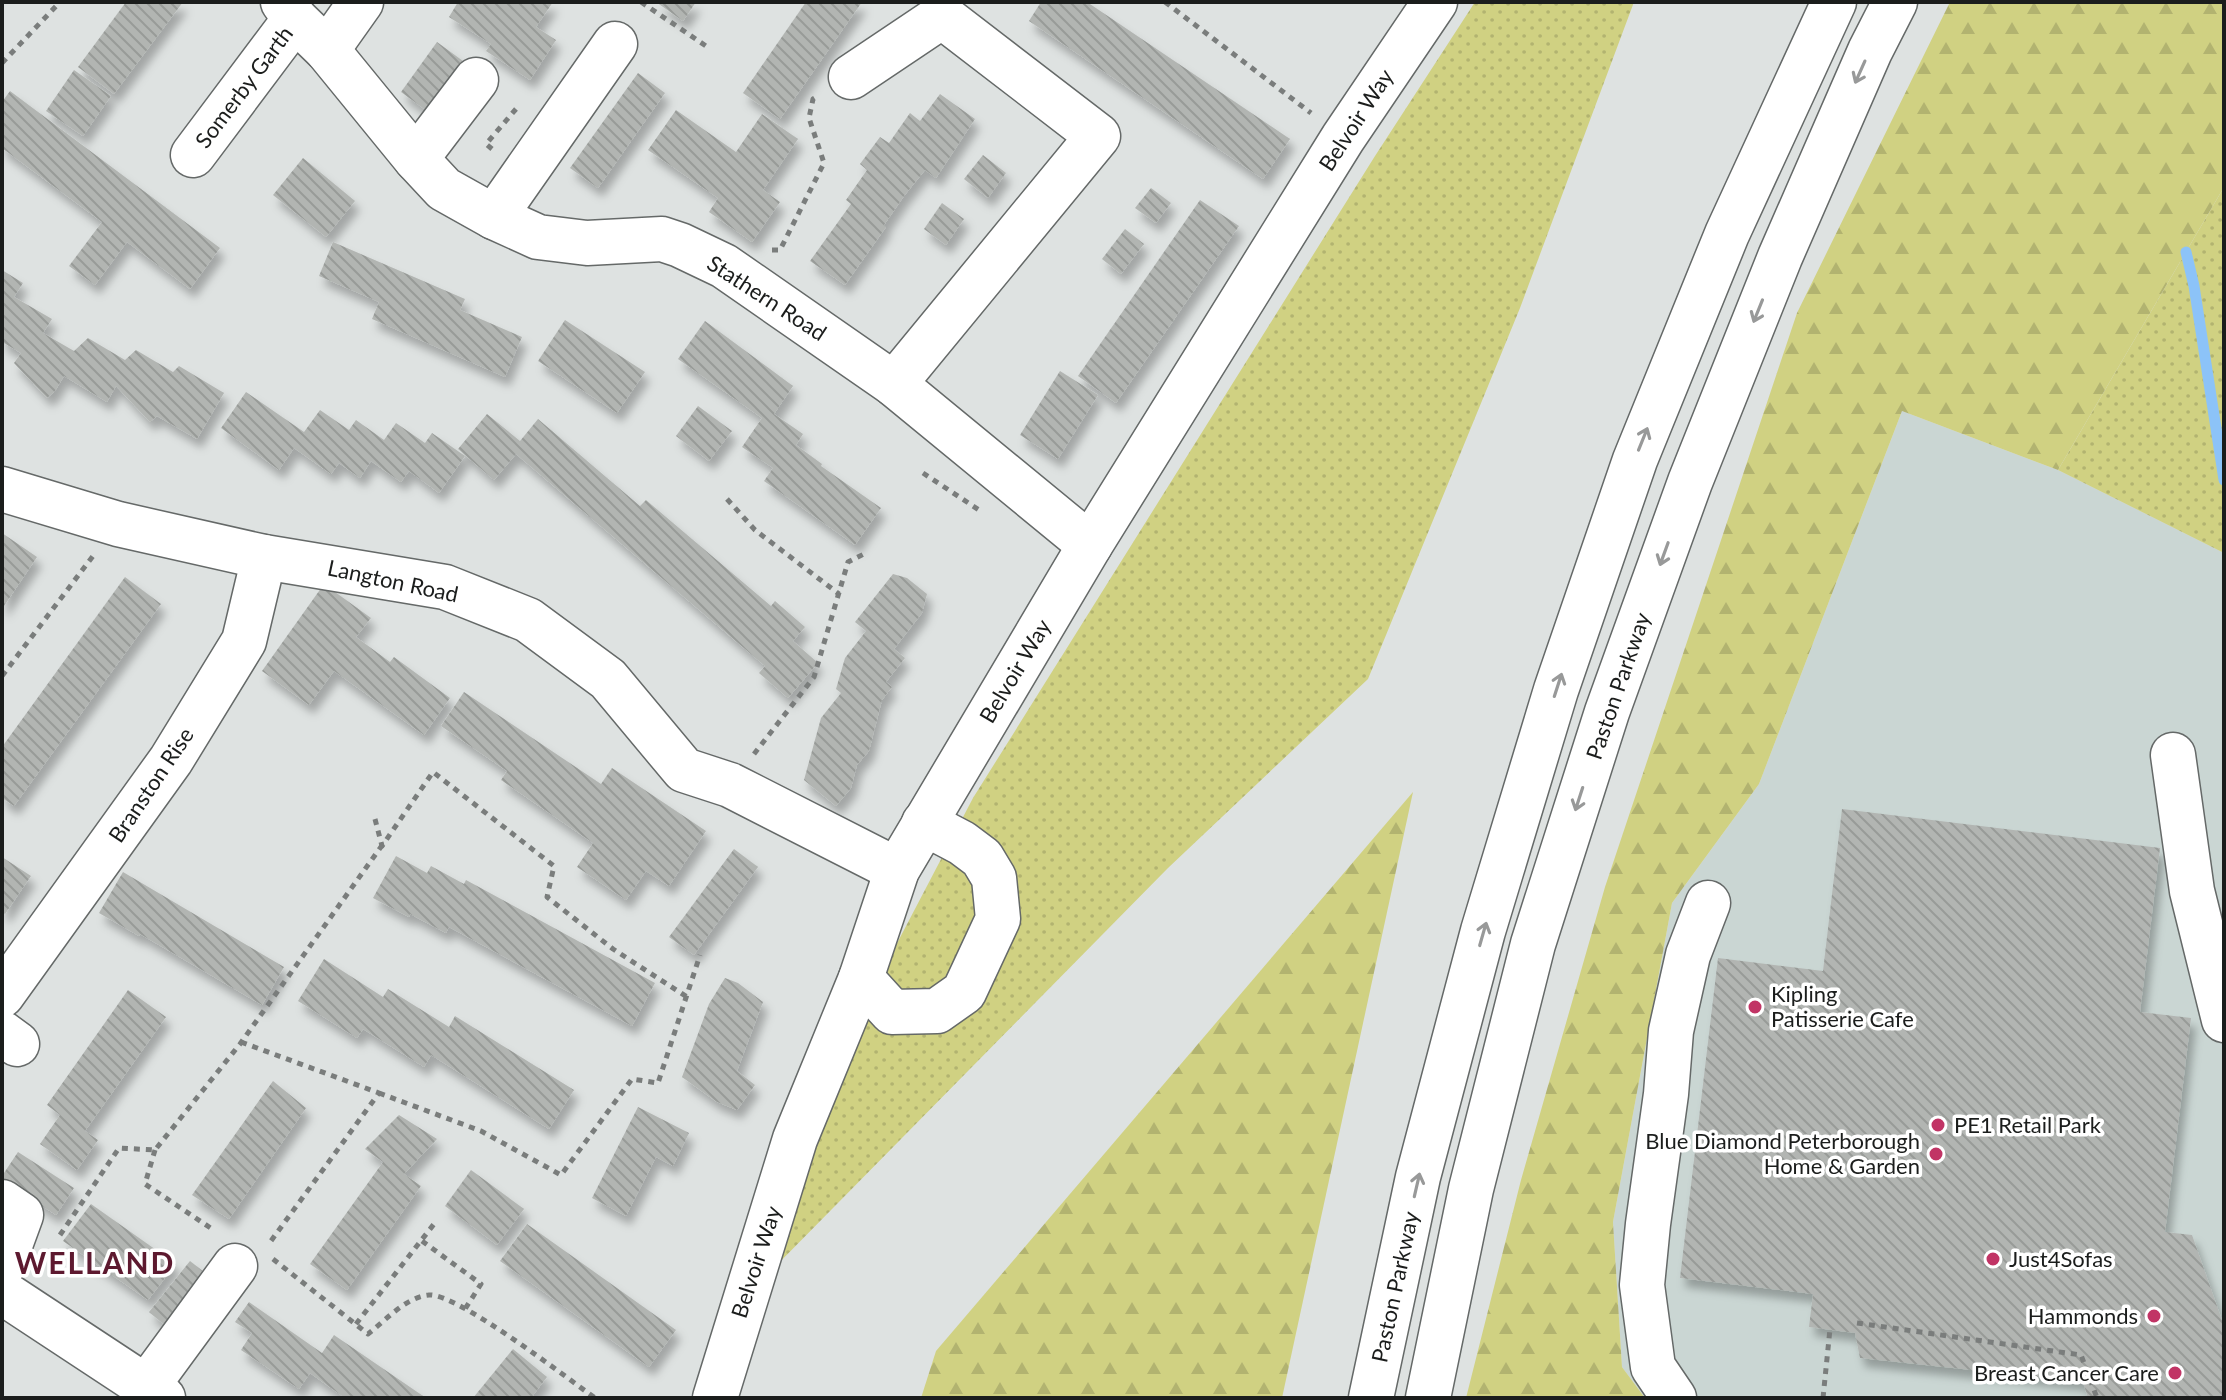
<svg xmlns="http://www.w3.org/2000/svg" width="2226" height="1400" font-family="Lato,sans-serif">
<defs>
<pattern id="grass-dots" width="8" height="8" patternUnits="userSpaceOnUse" patternTransform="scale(2)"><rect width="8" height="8" fill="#d0d182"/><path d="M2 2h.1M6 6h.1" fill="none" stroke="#b2b370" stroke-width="1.8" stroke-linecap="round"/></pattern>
<pattern id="forest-firs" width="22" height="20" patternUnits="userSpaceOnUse" patternTransform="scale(2)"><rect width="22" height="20" fill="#d0d182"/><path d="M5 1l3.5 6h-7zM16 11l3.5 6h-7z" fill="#b2b370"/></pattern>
<pattern id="building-back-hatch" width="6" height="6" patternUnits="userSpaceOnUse" patternTransform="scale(2)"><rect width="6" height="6" fill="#b2b5b2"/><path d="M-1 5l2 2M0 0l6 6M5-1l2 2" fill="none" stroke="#989b98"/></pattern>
<filter id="shadow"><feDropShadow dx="5" dy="9" stdDeviation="4" flood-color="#0004"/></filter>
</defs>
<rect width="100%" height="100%" fill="#dee2e1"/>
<path fill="#cad6d3" d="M1902,411L2058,470L2224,553V1398H1645L1622,1367L1613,1222L1672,903L1759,784Z"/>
<g fill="url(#grass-dots)">
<path d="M1475,2H1634L1520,308L1368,679L1168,868L766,1276L859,1016L973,798L1375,156Z"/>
<path d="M2224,187V553L2058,470Z"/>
</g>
<g fill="url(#forest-firs)">
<path d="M1950,2H2224V187L2058,470L1902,411L1759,784L1672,903L1613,1222L1622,1367L1645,1398H1466L1521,1180L1605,887L1797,313Z"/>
<path d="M1413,792L1282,1398H921L936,1351Z"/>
</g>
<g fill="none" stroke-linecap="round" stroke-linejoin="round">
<path stroke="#8cc3f8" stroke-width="11" d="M2186,252L2194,286L2224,480"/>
</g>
<g fill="url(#building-back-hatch)" filter="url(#shadow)">
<path d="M126,2H183L114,94L78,67Z"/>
<path d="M458,2H553L536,27L556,40L530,80L486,51L491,44L449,17Z"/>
<path d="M656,2H696L683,21Z"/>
<path d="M806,2H862L780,119L743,93Z"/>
<path d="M1041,2H1087L1290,139L1263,179L1029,21Z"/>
<path d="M437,42L463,61L427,111L401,92Z"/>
<path d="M74,70L111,96L83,136L46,111Z"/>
<path d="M638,73L665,93L598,188L570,168Z"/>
<path d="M10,91L220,248L190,289L127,242L95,285L69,266L102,222L2,148V102Z"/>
<path d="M940,94L975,119L936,178L925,170L904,196L884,225L886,227L845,285L810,261L851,204L846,200L867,170L860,164L880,137L889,143L910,113L920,121Z"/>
<path d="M676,110L736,152L762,114L798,139L763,190L780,202L752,242L709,212L718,198L648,150Z"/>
<path d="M983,155L1006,173L988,198L964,179Z"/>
<path d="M303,158L355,201L326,237L273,195Z"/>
<path d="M1151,188L1171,203L1156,223L1135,208Z"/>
<path d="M1200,200L1239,226L1116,403L1078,376Z"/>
<path d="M942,203L964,219L946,245L924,229Z"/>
<path d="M1125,229L1144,244L1121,274L1102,259Z"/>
<path d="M333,242L465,299L460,310L522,337L505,377L372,319L379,302L319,276Z"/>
<path d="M2,270L23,283L14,297L52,319L43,333L74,351L88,338L125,360L136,350L173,372L179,366L224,393L197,439L157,416L150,422L116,386L107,402L64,376L55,391L47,398L14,363L21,353L2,342Z"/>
<path d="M565,320L645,372L617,413L538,361Z"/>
<path d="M705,321L793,386L774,414L803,434L796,445L822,464L821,466L881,508L855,545L764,481L773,468L742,447L762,418L678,359Z"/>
<path d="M1060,371L1098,395L1058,459L1020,435Z"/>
<path d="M246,392L304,432L320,410L349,430L356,420L384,440L396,423L425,443L432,433L465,456L439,493L409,471L401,482L371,461L360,478L339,463L331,474L294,448L279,470L221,428Z"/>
<path d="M698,406L732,431L709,461L676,436Z"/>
<path d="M487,414L520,441L538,419L640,506L646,500L771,606L775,601L805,627L793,641L818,663L788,698L759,673L765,666L516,454L494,480L458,449Z"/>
<path d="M2,533L37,557L2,609Z"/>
<path d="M893,574L907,578L927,594L922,613L894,649L905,658L886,682L892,687L882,700L869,751L857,765L851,788L836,806L804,780L821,718L841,693L836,689L845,658L866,631L855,622Z"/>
<path d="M125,577L161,604L14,806L2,798V747Z"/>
<path d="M324,584L371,618L356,637L390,662L394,657L450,698L424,735L334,671L309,705L262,671Z"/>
<path d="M464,692L601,784L612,768L706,831L669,886L646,871L626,900L577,867L593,843L501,780L507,771L441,726Z"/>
<path d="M1842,809L2160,848L2140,1012L2191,1018L2165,1232L2192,1235L2224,1326V1398H2088L2083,1382L1860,1358L1855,1333L1809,1327L1813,1294L1680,1278L1718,958L1823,971Z"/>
<path d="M734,849L758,867L694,955L669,937Z"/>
<path d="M396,856L427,873L431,866L464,884L466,880L655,983L632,1026L449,927L446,933L410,914L409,917L373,898Z"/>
<path d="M2,857L31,876L5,914L2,912Z"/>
<path d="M123,872L284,967L262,1005L140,934L139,936L99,913Z"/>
<path d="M324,959L383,997L388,989L449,1027L455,1016L574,1090L549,1129L431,1055L424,1067L363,1029L357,1038L298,1001Z"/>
<path d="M725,978L738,983L763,1002L737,1071L755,1085L737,1110L717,1102L682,1077L709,1004Z"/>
<path d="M128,990L166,1017L85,1131L98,1140L77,1170L40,1144L60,1115L47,1105Z"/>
<path d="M273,1081L306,1108L229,1219L192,1195Z"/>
<path d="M638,1107L689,1133L673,1166L656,1157L626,1216L592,1198Z"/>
<path d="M399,1115L437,1139L404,1174L421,1186L347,1290L310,1264L383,1162L365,1149Z"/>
<path d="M18,1152L74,1188L56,1215L2,1180V1176Z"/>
<path d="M471,1170L524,1209L497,1245L445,1206Z"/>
<path d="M91,1204L176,1264L148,1300L63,1241Z"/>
<path d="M527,1224L676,1330L649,1367L500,1261Z"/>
<path d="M190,1261L213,1279L172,1331L149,1312Z"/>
<path d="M249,1302L322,1353L334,1335L426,1398H345L310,1373L299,1389L241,1350L252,1333L235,1322Z"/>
<path d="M513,1349L547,1377L531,1398H473Z"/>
</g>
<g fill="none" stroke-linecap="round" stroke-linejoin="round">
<g stroke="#656968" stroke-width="47">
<g id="minor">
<path d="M283,2L295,19L327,50L416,159L444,189L494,217L538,237L587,243L662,239L680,245L724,266L894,384L1090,545"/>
<path d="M327,50L361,2"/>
<path d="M851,77L942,16L1098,136L894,384"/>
<path d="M193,155L295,19"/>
<path d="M416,159L476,80"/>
<path d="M494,217L615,44"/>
<path d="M2,489L118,524L264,557L445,587L528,620L608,679L684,770L730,785L897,870"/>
<path d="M2173,755L2192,891L2224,1020"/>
<path d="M861,978L892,1012L937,1011L964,992L998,919L994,878L982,858L962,843L924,823"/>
<path d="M2,995L171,760L244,641L264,557"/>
<path d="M2,1033L17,1044"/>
<path d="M2,1202L21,1215L2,1267"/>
<path d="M2,1292L163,1398"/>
<path d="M147,1386L235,1266"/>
<path d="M715,1398L795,1139L861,978L897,870L1090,545L1343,138L1435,2"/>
<path d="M1674,1398L1653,1367L1642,1285L1648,1224L1666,1094L1671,1031L1688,955L1708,903"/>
</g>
</g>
<g stroke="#656968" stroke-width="47">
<g id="highway">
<path d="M1371,1398L1418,1177L1483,931L1556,690L1635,460L1727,234L1834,2"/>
<path d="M1428,1398L1471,1189L1533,944L1607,712L1690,482L1780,257L1870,51L1895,2"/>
</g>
</g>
<g stroke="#7a7d7c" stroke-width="5" stroke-dasharray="6 6" stroke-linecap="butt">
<path d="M641,2L706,46"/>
<path d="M1165,2L1311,113"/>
<path d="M2,63L60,2"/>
<path d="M492,149L486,144L516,109"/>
<path d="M772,250H780L824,163L809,118L813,99L818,96"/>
<path d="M923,473L979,510"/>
<path d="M727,499L755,530L839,594"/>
<path d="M2,676L93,556"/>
<path d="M754,754L814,677L848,562L864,554"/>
<path d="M375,819L382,846L433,772L554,866L547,897L613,949L687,997"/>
<path d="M241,1042L379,1093L268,1245"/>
<path d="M379,1093L481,1131L561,1175L632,1079L658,1083L700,955"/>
<path d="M155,1150L145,1184L215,1231"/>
<path d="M60,1235L119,1148L155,1150L240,1044L383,844"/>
<path d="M422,1241L481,1284L465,1309"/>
<path d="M273,1259L368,1334C386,1320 406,1297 429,1295C457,1293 567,1378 595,1398"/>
<path d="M1857,1323L2081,1355L2097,1398"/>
<path d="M356,1324L434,1224"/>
<path d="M1823,1398L1830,1329"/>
</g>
<use href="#minor" stroke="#fff" stroke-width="44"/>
<use href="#highway" stroke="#fff" stroke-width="44"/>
</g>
<defs><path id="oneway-shaft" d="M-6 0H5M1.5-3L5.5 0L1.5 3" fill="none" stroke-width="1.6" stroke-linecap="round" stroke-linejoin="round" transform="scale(2)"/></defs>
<g stroke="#989999">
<use href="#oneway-shaft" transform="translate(1860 72) rotate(114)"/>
<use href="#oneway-shaft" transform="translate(1758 311) rotate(112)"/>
<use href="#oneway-shaft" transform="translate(1643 439) rotate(-68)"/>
<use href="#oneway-shaft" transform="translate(1664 554) rotate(110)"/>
<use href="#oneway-shaft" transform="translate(1558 685) rotate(-72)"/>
<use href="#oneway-shaft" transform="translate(1579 799) rotate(108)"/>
<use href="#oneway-shaft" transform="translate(1483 934) rotate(-74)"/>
<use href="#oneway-shaft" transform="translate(1417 1185) rotate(-77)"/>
</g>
<g fill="#c13465" stroke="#fff" stroke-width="3">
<circle cx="1755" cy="1007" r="8"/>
<circle cx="1938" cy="1125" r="8"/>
<circle cx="1936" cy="1154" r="8"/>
<circle cx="1993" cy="1259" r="8"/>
<circle cx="2154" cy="1316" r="8"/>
<circle cx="2175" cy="1373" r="8"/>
</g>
<g text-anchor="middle" stroke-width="7" stroke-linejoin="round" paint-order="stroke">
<g font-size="22" fill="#1b1d1c" stroke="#fff">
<text transform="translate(244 87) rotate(-53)" y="8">Somerby Garth</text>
<text transform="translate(1356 120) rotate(-57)" y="8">Belvoir Way</text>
<text transform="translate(767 298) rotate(33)" y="8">Stathern Road</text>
<text transform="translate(393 581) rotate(12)" y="8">Langton Road</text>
<text transform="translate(1015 671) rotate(-59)" y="8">Belvoir Way</text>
<text transform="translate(1618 686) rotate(-71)" y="8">Paston Parkway</text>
<text transform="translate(151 785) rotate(-56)" y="8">Branston Rise</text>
<text transform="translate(756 1262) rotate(-72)" y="8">Belvoir Way</text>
<text transform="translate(1395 1287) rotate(-78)" y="8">Paston Parkway</text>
</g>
<g font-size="22" fill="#1b1d1c" stroke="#fff" text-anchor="start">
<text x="1771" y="1002">Kipling<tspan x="1771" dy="25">Patisserie Cafe</tspan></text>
<text x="1954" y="1133">PE1 Retail Park</text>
<text x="1920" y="1149" text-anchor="end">Blue Diamond Peterborough<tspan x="1920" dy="25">Home &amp; Garden</tspan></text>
<text x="2009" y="1267">Just4Sofas</text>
<text x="2138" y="1324" text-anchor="end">Hammonds</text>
<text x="2159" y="1381" text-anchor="end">Breast Cancer Care</text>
</g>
<g font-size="30" font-weight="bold" letter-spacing="2" fill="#5d192f" stroke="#fff">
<text x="95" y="1274">WELLAND</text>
</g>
</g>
<rect width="2226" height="1400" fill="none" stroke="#1b1d1c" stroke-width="8"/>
</svg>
